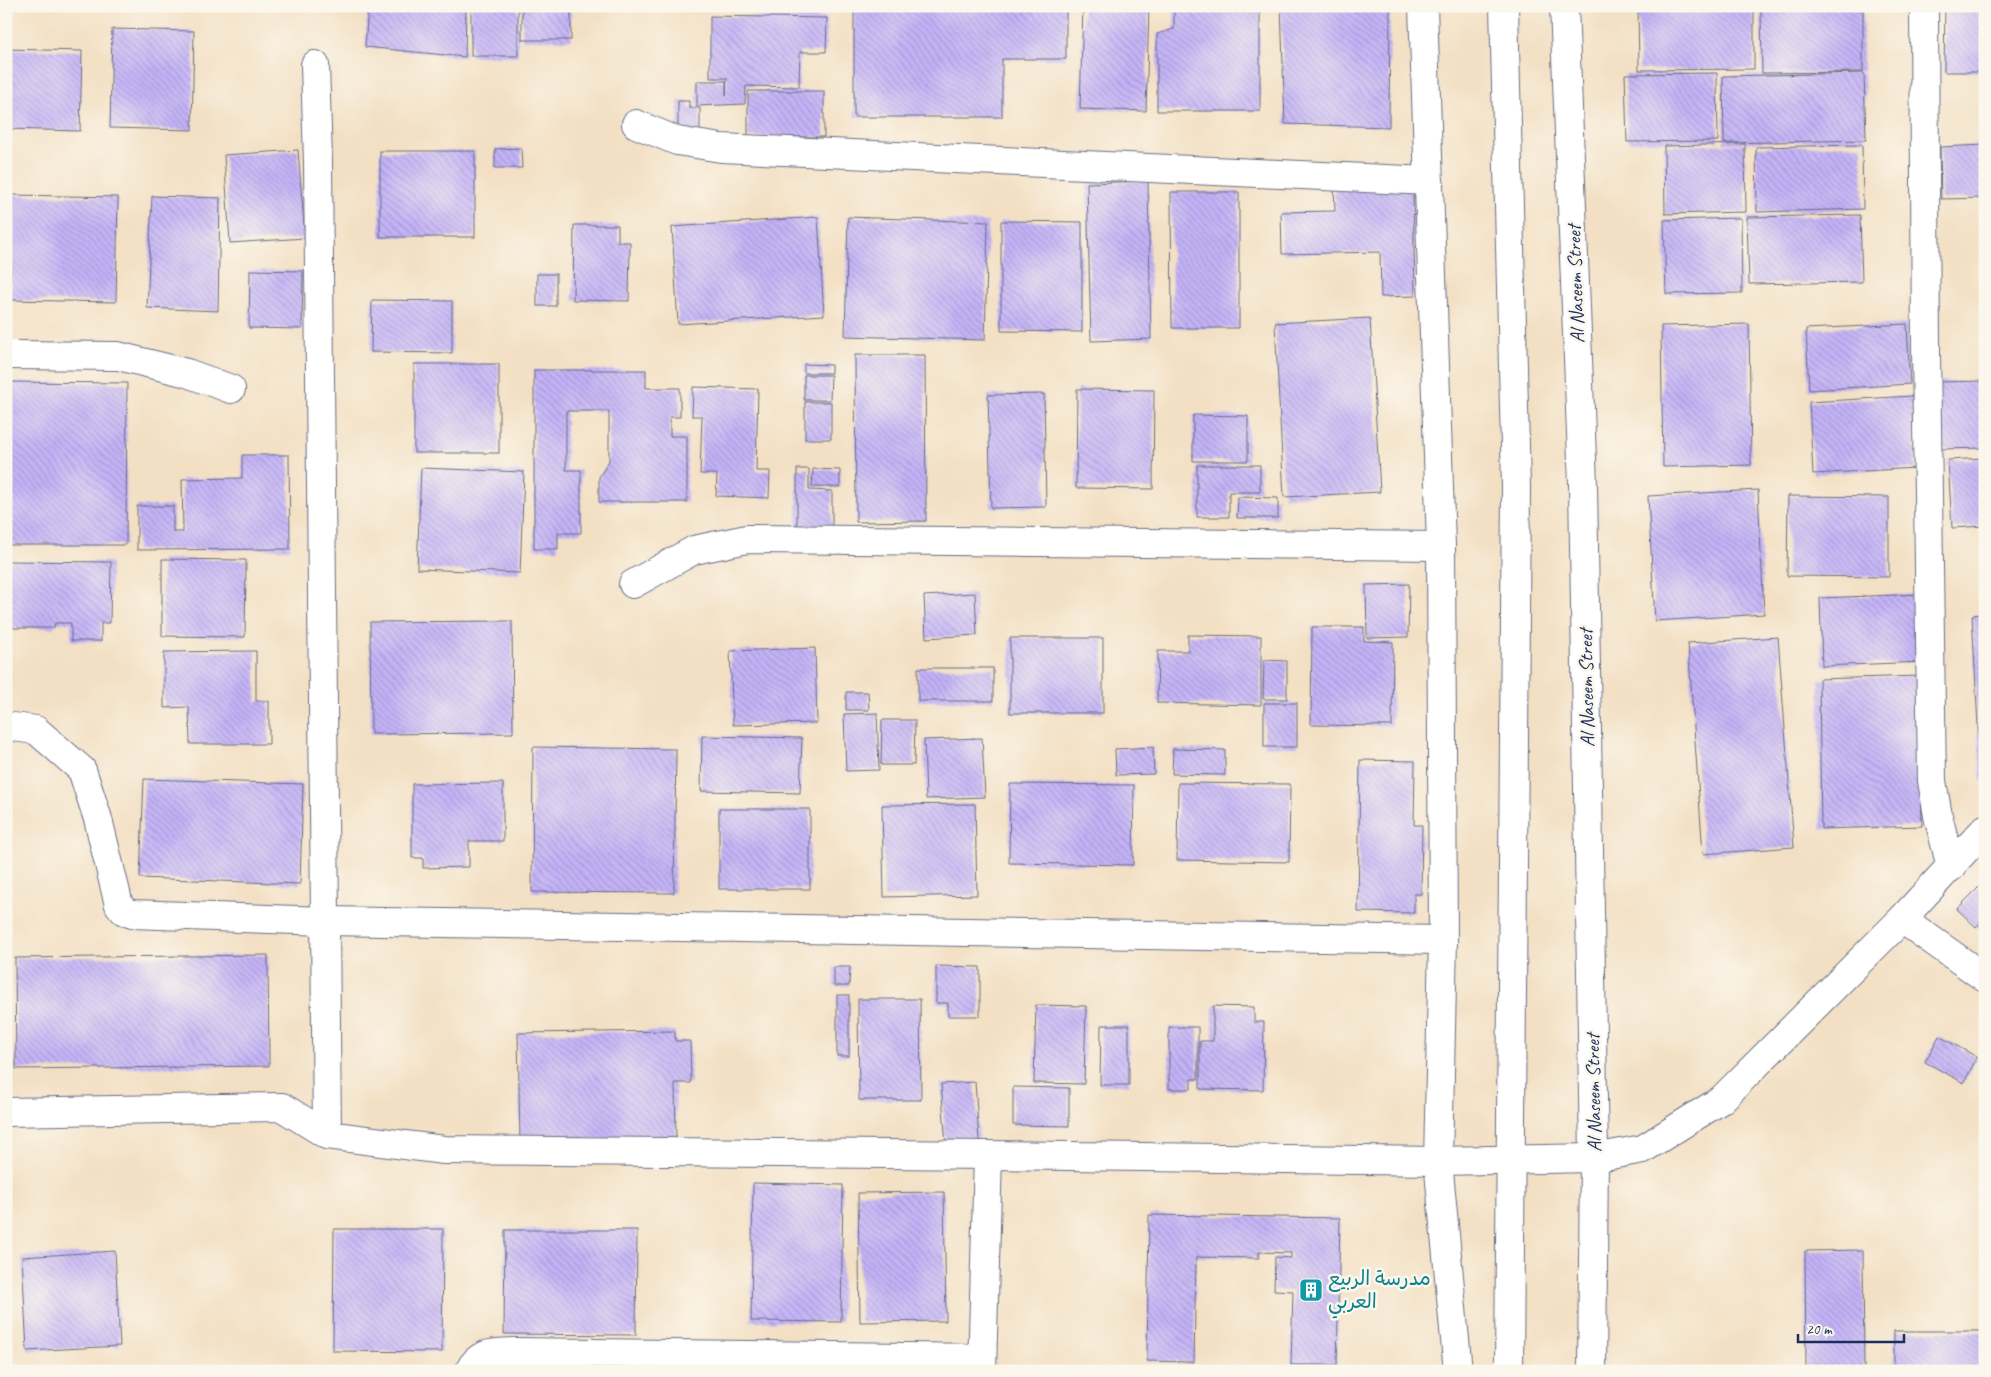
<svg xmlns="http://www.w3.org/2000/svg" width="1991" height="1377" font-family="Caveat,'Playpen Sans Arabic',sans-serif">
<defs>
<pattern id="building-back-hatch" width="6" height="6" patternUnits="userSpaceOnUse" patternTransform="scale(1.25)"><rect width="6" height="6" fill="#c5b4f8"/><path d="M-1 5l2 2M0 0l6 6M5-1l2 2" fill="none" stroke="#9f93cc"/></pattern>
</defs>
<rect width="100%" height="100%" fill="#fbf7ec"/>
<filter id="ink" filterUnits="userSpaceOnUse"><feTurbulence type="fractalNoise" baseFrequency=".02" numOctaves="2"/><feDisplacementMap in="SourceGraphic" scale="10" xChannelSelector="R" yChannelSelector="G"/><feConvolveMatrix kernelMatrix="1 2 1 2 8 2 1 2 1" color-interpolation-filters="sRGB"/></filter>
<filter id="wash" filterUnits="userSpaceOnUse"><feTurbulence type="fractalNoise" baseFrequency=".0096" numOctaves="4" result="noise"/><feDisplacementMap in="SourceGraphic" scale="20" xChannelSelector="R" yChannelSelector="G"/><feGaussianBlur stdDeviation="1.12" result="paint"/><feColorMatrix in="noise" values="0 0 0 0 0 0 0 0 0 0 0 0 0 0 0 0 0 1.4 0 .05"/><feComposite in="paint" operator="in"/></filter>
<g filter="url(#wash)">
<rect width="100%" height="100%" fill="#f3e0c4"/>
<g id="blocks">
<g fill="url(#building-back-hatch)">
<path d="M368,6H466L465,57L365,47Z"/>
<rect x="471" y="6" width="47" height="50"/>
<rect x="522" y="6" width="49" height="34"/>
<path d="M786,6H821V10L786,9Z"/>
<path d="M854,6H1066V59H1002V117H854Z"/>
<path d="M1083,6H1149L1146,111L1080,109Z"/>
<path d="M1174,6H1260V111H1157V34L1174,29Z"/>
<path d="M1281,6H1390L1389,127L1285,124Z"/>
<path d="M1638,6H1754V69L1639,70Z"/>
<path d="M1945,6H1985V72H1944Z"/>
<path d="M1761,8H1863V72L1762,73Z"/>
<path d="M710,16L827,18L826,52H800L799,87L746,86L745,104L697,106V81H726V96L727,78H710Z"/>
<path d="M112,29L194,31L192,130L110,128Z"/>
<path d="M6,49L82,51L80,131L6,129Z"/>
<path d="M1717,73L1718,141L1627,142L1625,74Z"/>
<path d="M1864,73L1866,140L1724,143L1723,76Z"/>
<rect x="748" y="91" width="76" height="46"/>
<path d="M678,101H689V108H700V137H678Z"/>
<path d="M1745,144L1746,212L1665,214L1664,146Z"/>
<path d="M1862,145L1863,209L1757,212L1756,147Z"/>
<path d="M1985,145V198L1941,199L1940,147Z"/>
<path d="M521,148L522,168H495V149Z"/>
<path d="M298,150L305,238L230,243L224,155Z"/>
<rect x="380" y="151" width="95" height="86"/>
<path d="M1148,181L1151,339L1091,341L1087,183Z"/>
<path d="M1413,185L1415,296L1381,297L1380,252L1282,254L1281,212L1335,211L1334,187Z"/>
<path d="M1171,192H1239V328H1172Z"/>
<path d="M12,195L118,197L116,302L10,300Z"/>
<path d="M152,196L220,198L218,311L147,308Z"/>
<path d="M1860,215L1862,282L1749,284L1747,217Z"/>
<path d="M818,217L824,315L678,324L672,227Z"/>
<path d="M848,217L988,222L985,340L845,336Z"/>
<path d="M1741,218L1742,293L1666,294L1664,220Z"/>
<path d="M1001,221L1082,222V332L1001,331Z"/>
<path d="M574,225H618V242H630L629,301L573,300Z"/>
<path d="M250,270L303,271L302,329L249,328Z"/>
<rect x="537" y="274" width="19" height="32"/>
<path d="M372,300L452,301V353L371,352Z"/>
<path d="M1370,318L1380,492L1284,497L1275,323Z"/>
<path d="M1749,324L1751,465L1663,467L1661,326Z"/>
<path d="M1907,324L1910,384L1809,390L1806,329Z"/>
<path d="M855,355H925L926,521L856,522Z"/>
<rect x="414" y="364" width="85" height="89"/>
<path d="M804,364L831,365V373H804Z"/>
<path d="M534,370H646V388H680V417H670V436H687V502H599V477L609,461V411H566V470H581V533H558V549H534Z"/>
<path d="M804,375H831L830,400H804Z"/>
<path d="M1985,381V448L1939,449L1937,382Z"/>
<path d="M6,382L127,383L126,545H6Z"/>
<path d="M693,387L758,389L756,471H770L769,498L716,496L717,474H700L702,416H692Z"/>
<path d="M1077,389L1154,390L1153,489L1076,488Z"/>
<path d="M1044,394L1046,507L991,508L988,395Z"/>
<path d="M1912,396L1916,468L1813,474L1809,402Z"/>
<rect x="805" y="402" width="26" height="37"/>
<path d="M1193,415L1248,416V461H1193Z"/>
<path d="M242,455H289L290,549L137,550V506H173V532H183L182,479L242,478Z"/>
<path d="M1985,458V526L1952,528L1948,460Z"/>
<path d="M1197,465H1260V492H1229V517H1197Z"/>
<path d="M421,468L524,472L520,573L417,569Z"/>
<path d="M797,469H809V490L832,491V529H797Z"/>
<path d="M813,469L840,470V487H812Z"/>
<path d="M1758,490L1764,614L1655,621L1648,496Z"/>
<path d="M1788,496L1889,497V577L1787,576Z"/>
<path d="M1238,497L1278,498V518H1237Z"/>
<path d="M162,559L246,560L245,637L162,636Z"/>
<path d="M6,561L111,562L110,623H101V641H71V623H55L54,628H6Z"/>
<path d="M1409,584L1408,637L1367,638L1366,585Z"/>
<path d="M975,593L977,635L926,638L924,596Z"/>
<path d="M1920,594L1923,662L1822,666L1820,598Z"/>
<path d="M1985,614V779L1981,781L1972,615Z"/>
<path d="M512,621L513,733L371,734L370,622Z"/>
<path d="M1312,627H1364V641L1393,642L1392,726L1311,725Z"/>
<path d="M1188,635L1261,636V705L1157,703L1158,651H1188Z"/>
<path d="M1778,637L1794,847L1703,854L1688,643Z"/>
<rect x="1010" y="638" width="93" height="75"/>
<path d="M815,648L817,723L733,725L730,651Z"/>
<path d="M256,651V701H269V744H190L189,707L164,708V652Z"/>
<path d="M1264,660L1287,661V699H1263Z"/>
<rect x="918" y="668" width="75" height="33"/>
<path d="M1919,676L1922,826L1821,829L1819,679Z"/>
<path d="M846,692H868L869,710H846Z"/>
<rect x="1264" y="703" width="33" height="44"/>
<path d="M877,713L879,770L846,771L844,714Z"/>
<path d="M882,720H915L914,765H881Z"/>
<path d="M702,736L802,738L800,793L701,791Z"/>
<path d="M982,738L985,797L926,799L924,740Z"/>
<path d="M533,747L676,749L674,893L532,892Z"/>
<path d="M1153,747L1154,774L1116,775L1115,749Z"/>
<path d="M1173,749L1225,750V775L1172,774Z"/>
<path d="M1360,760L1415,761L1414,825H1422L1421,894H1414V913L1358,912Z"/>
<path d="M144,779L303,784L300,884L140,878Z"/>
<path d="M503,783V841H469V867L423,868V858H412V784Z"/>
<path d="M1178,783L1290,784L1289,862L1177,860Z"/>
<path d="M1010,784L1134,785L1133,865L1009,863Z"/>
<path d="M975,804L977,895L884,897L882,805Z"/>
<rect x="719" y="809" width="91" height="80"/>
<path d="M1985,881V918L1976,927L1957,909Z"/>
<path d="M1985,921V933L1979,927Z"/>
<path d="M268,955L269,1066L16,1069L15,958Z"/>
<path d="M936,966L980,967V1016H948V1003H936Z"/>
<path d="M834,967H850L849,986H834Z"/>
<rect x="837" y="995" width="12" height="61"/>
<path d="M858,999H920L921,1100H859Z"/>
<path d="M1036,1005L1086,1006L1084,1084L1034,1083Z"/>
<path d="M1213,1006L1254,1007V1022H1264L1263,1090L1200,1089V1041H1213Z"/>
<path d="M1101,1025H1129V1085H1100Z"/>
<path d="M1169,1027H1198V1079H1191V1089H1169Z"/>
<path d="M675,1031V1041H690L691,1083H675L676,1138L520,1141L518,1033Z"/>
<path d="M1939,1036L1977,1057L1964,1083L1925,1062Z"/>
<path d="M975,1082L979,1141L946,1144L941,1084Z"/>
<path d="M1013,1087L1069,1088V1126L1013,1125Z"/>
<path d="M753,1183L843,1185L841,1322L751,1321Z"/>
<path d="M944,1192L946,1321L860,1322L858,1193Z"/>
<path d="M1149,1215L1340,1218L1337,1365H1291L1293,1291L1274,1290L1275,1257L1291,1258V1253L1259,1252V1258L1196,1257L1194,1362L1147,1361Z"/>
<path d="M334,1229H443L442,1352L333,1351Z"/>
<path d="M505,1230H637L636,1335L504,1334Z"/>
<path d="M1863,1250L1864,1371H1806L1805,1251Z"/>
<path d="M115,1251L120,1346L27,1351L22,1257Z"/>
<rect x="1894" y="1331" width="91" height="40"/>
</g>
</g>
</g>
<g filter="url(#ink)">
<use href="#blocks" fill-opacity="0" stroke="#676d82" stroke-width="1"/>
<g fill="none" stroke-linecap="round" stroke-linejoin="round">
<g stroke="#676d82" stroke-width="30">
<g id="minor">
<path d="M1423,6L1441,546L1443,940L1438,1161L1458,1371"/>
<path d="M1924,6L1926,352L1932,781L1938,816L1951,867"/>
<path d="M315,65L318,161L327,1135"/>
<path d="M636,124L677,141L721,148L1429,181"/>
<path d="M6,355L118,356L187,373L231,389"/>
<path d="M633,584L694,550L747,539L1441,546"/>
<path d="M6,726L36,730L82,770L98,819L119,905L124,911L132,914L325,921L1443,940"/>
<path d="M1902,919L1985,978"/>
<path d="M6,1112L282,1107L327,1135L444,1150L988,1155L1438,1161L1594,1158L1643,1149L1721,1100L1902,919L1985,829"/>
<path d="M469,1371C479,1351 495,1353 515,1352L982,1358"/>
<path d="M982,1371L988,1155"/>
</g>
</g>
<g stroke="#676d82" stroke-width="30">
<g id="tertiary">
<path d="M1504,6L1516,487L1509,1371"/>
<path d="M1564,6L1583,484L1594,1158L1592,1371"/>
</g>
</g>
<use href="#minor" stroke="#fff" stroke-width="28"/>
<use href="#tertiary" stroke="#fff" stroke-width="28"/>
</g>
</g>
<defs>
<g id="building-square" transform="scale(1.25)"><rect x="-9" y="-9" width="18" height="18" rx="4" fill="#0f9aa8" stroke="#fbf7ec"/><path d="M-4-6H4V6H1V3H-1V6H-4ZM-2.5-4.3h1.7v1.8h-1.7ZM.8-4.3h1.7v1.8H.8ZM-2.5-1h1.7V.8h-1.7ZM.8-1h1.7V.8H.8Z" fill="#fff"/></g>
</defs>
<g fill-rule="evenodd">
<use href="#building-square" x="1311" y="1290"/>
</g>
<g text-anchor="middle" stroke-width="5" stroke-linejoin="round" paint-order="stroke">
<g font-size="20" fill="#1b2f5e" stroke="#fbf7ec">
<text transform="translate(1575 284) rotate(-92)" y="7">Al Naseem Street</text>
<text transform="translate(1586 688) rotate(-91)" y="7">Al Naseem Street</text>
<text transform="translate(1593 1093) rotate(-91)" y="7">Al Naseem Street</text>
</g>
<g font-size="20" fill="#0d838f" stroke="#fbf7ec" text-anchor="start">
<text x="1328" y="1285">مدرسة الربيع<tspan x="1328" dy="23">العربي</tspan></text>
</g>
</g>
<rect width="1991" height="1377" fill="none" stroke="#fbf7ec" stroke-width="25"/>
<path d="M1798 1334v8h106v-8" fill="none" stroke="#1b2f5e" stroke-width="2.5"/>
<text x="1806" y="1334" font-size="15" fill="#1b2f5e" stroke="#fbf7ec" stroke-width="4" paint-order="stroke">20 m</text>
</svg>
